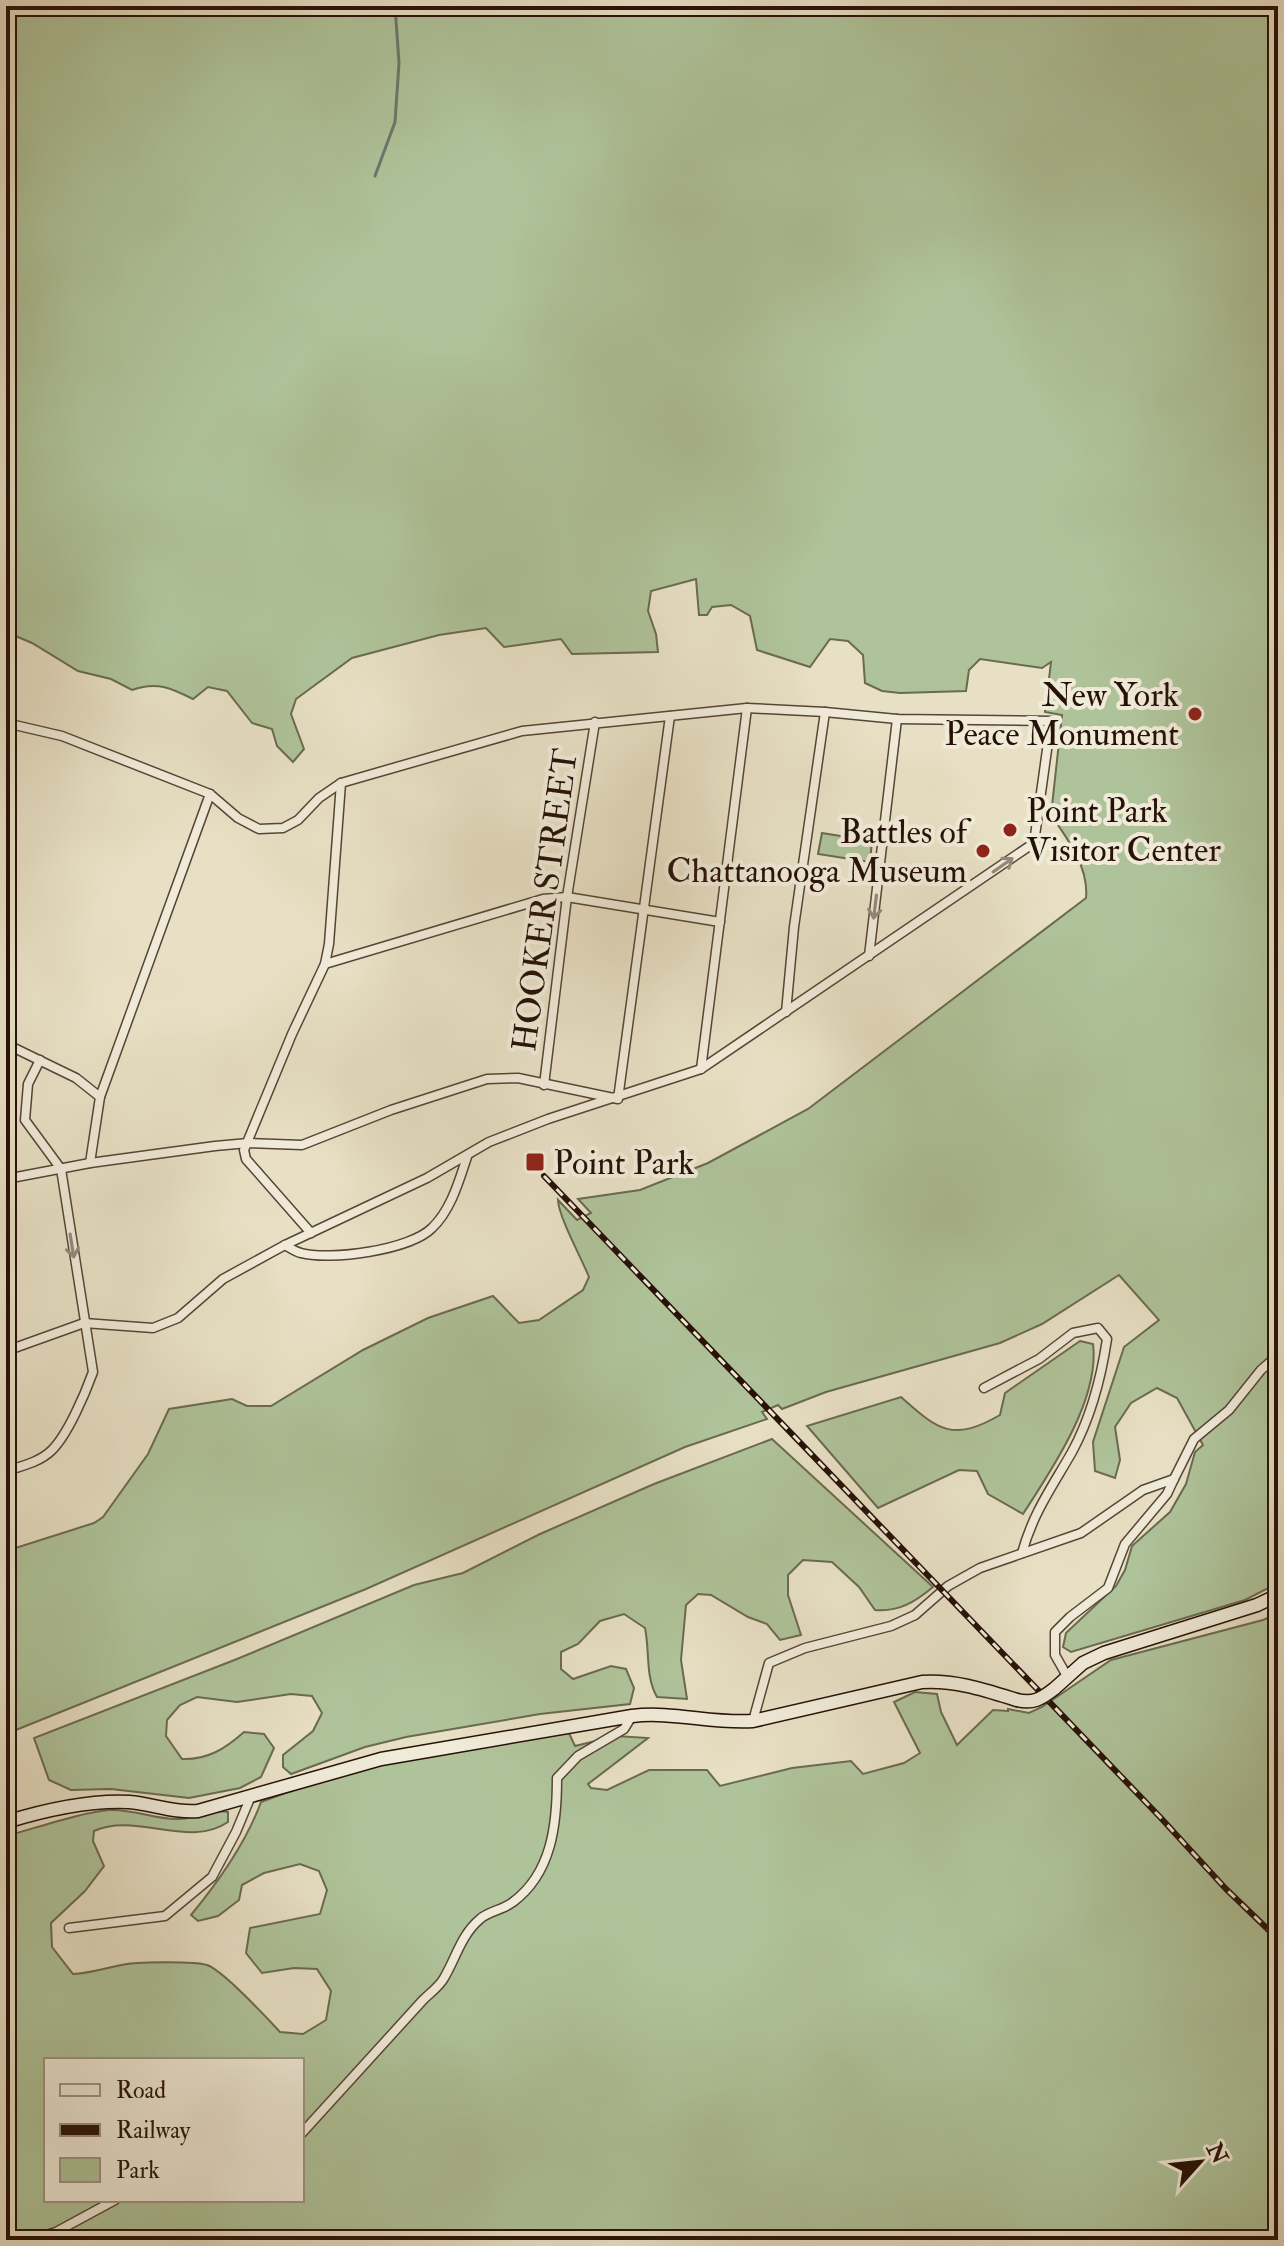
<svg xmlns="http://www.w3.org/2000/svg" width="1284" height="2246" font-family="'IM FELL Double Pica',serif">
<rect width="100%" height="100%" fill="#e8e0c5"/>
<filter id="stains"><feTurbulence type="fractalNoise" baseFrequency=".0025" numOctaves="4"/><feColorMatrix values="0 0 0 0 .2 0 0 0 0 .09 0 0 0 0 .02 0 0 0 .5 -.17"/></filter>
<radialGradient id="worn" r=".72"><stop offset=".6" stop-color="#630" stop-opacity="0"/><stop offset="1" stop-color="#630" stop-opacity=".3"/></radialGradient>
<g fill="#afc39a" stroke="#6a6a50" stroke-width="2" fill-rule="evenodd">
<path d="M6,6H1278V1583L1245,1600L1071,1652L1063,1647L1066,1633L1116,1586L1125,1570L1132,1546L1170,1512L1186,1484L1195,1452L1203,1445L1177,1398L1157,1388L1131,1403L1115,1427L1120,1460L1115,1478L1095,1471L1093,1442L1124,1347L1159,1320L1119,1275L1042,1324L1000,1343L826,1392L782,1409L778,1405L762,1412L767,1419L685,1447L366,1589L6,1734V1551L94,1523L103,1517L148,1454L169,1409L232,1399L247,1406H271L363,1350L428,1318L493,1296L519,1323L539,1320L583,1290L589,1277C581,1257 559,1218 558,1200L577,1220L591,1213L578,1199L640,1190L708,1163L808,1109L1086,898C1089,868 1068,839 1051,815L1062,715L1045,712L1051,662L1042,668L980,659L969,670L966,691L900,693L882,691L865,683L863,655L848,641L830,639L810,667L757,650L750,616L731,605L712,607L707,615H699L696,579L651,591L648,611L656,634L658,652L572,654L561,639L504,647L486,628L439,635L352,658L296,699L291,714L304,749L293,762L277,746L272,729L252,723L227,691L208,687L193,699C171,688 157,681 132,690L111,679L78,671L32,643L6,632Z"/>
<path d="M822,833L872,841L870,862L818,854Z"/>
<path d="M1080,1341L1093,1344C1100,1399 1052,1469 1023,1514L988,1494L977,1471L959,1470L878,1508L807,1426L901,1397C939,1431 953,1442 1000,1415L1005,1393Z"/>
<path d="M772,1439L933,1587C915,1602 899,1612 875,1610L859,1587L832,1562L803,1560L788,1575V1595L801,1635L780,1640L767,1624L748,1617L711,1595L698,1594L686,1605L681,1660L687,1699L657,1697C645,1676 650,1652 645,1628L624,1614L600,1621L578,1644L561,1652V1669L573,1679L611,1666L626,1669L634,1688L630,1704L540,1714L406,1737L365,1747L291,1774L283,1767V1755L313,1731L322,1713L312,1696L291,1694L237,1702L197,1697L180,1705L167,1720L166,1736L182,1759C207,1760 225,1749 244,1732L264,1734L274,1748L261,1777L240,1788L189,1798L111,1789L71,1790L49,1780L34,1738L237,1659L414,1585L463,1573L540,1534L654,1484Z"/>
<path d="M1278,1613V2240H6V1836C36,1828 82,1812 110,1810C134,1809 156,1820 179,1819C195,1819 214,1808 228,1812V1822C189,1849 136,1812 94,1831L93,1841L104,1866L85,1891L51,1923L52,1947L73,1974C92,1973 108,1967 127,1964C141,1962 194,1961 207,1965C224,1971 266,2017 280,2032L303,2034L326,2020L331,1991L317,1969L294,1968L262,1973L246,1953L250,1928L320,1914L327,1890L319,1871L300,1864L264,1873L242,1885L239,1900L218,1916L198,1921L191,1915C219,1881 246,1843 261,1802L304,1786L385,1764L569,1733L575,1746L616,1736L648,1738L588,1784L591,1788L607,1790L649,1770H707L720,1786L792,1768L851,1761L863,1774L904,1763L920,1753L894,1702L915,1692L937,1694L941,1712L957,1745L993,1710L1008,1711V1709L1029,1713L1042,1707L1111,1660L1263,1620ZM46,2060H302V2200H46Z"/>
</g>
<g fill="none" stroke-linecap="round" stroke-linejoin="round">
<path stroke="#6a796c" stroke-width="3" d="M375,176L395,122L399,63L395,6"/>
<g stroke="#564536" stroke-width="11">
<g id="street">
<path d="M6,723L62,736L210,794L238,818L259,829L283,828L298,820L319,798L341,783L522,731L747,708L825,712L897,719L1051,721L1034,843L701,1069L548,1119L489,1142L427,1178L285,1245L223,1279L178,1318L153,1328L84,1323L6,1351"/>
<path d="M869,956L897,719"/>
<path d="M325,964L543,899L567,897L720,922"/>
<path d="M786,1012L794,927L825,712"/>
<path d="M6,1044L76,1078L100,1097L90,1163"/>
<path d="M701,1069L747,708"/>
<path d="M544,1085L567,897L595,722"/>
<path d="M100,1097L210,794"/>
<path d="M6,1179L90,1163L215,1146L248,1143L302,1145L391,1110L487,1079L518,1078L618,1099L670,716"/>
<path d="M311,1233L246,1159L244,1150L292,1034L325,964L329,944L341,783"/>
<path d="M285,1245C290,1248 296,1252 301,1253C330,1261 410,1250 432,1228C451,1210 459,1181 467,1157"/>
<path d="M984,1388L1039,1359L1073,1333L1098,1328L1107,1339C1101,1379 1091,1417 1072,1452C1052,1487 1033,1513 1022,1553"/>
<path d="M6,1471C22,1466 40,1462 52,1450C68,1434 85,1394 93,1372L61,1169L25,1120L28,1084L40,1060"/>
<path d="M1067,1676L1055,1655V1632L1070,1617L1108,1588L1125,1544L1167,1494L1174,1479"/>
<path d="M753,1721L769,1663L805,1648L891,1626L915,1615L948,1586L980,1568L1081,1533L1143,1490L1174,1479L1194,1439L1229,1410L1261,1370L1278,1355"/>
<path d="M69,1928L165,1916L212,1877L236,1832L251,1796"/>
<path d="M302,2133L423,2000C430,1993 440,1986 444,1978C456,1958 461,1935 480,1919C489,1911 503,1910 513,1902C552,1873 557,1824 557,1778L578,1756L624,1729L632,1716"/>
<path d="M6,2236L33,2239L56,2232L115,2200"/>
</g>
</g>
<g stroke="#261107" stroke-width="15">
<g id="secondary">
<path d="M1054,1689L1083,1663L1104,1653L1257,1605L1278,1595"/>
<path d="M6,1822C45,1810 88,1800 129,1802C153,1804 174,1813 198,1811L381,1759L632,1716C673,1711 712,1724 753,1721L922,1682C956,1680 985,1690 1017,1700"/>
</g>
</g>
<use href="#street" stroke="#f0ebd9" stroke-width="8"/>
<use href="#secondary" stroke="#f0ebd9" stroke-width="12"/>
<g stroke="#261107" stroke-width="6">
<path id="rail" d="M544,1176L1160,1817L1226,1889L1278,1939"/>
</g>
<use href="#rail" stroke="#f0ebd9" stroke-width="3" stroke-dasharray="9" stroke-linecap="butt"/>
<g stroke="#261107" stroke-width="15" stroke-linecap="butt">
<path id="secondary-bridge" d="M1017,1700C1033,1704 1041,1699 1054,1689"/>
</g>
<use href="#secondary-bridge" stroke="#f0ebd9" stroke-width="12"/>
</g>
<defs><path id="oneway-shaft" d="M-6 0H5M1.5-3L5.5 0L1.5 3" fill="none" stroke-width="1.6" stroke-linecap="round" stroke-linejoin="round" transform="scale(2)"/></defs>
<g stroke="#95897a">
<use href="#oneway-shaft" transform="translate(1003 865) rotate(-35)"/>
<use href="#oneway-shaft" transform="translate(875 907) rotate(97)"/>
<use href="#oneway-shaft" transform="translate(72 1246) rotate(81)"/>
</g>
<g fill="#8f2418" stroke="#f0ebd9" stroke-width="3">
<circle cx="1195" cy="714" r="8"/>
<circle cx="1010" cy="830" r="8"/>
<circle cx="983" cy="851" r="8"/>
<rect x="525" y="1152" width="20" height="20" rx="4"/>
</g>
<g text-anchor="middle" stroke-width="8" stroke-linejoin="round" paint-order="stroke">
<g font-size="34" fill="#261107" stroke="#f0ebd9" text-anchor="end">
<text x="1179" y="706">New York<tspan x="1179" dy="39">Peace Monument</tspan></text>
<text x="1026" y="822" text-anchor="start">Point Park<tspan x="1026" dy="39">Visitor Center</tspan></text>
<text x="967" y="843">Battles of<tspan x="967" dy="39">Chattanooga Museum</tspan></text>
<text x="553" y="1174" text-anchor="start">Point Park</text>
</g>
<g font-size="34" fill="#261107" stroke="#f0ebd9">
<text transform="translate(544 900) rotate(-82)" y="12">HOOKER STREET</text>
</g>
</g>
<rect width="1284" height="2246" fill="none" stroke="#e8e0c5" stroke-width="32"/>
<rect x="8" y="8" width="1268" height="2230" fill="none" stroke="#261107" stroke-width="4"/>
<rect x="16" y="16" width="1252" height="2214" fill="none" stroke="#261107" stroke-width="2"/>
<rect x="44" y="2058" width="260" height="144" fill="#f0ebd9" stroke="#9f9485" stroke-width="2"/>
<rect x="60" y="2084" width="40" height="12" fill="#f0ebd9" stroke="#9f9485" stroke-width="2"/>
<text x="116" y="2098" font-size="24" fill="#261107">Road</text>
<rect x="60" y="2124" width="40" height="12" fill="#261107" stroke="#9f9485" stroke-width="2"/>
<text x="116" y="2138" font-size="24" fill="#261107">Railway</text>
<rect x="60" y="2158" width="40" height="24" fill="#afc39a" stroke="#9f9485" stroke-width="2"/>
<text x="116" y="2178" font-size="24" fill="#261107">Park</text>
<g transform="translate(1200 2162) rotate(63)" stroke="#f0ebd9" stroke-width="6" paint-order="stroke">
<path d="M0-6L14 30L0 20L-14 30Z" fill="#261107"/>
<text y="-12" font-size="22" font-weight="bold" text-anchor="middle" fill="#261107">N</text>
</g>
<rect width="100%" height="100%" filter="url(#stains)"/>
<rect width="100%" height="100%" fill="url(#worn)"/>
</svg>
